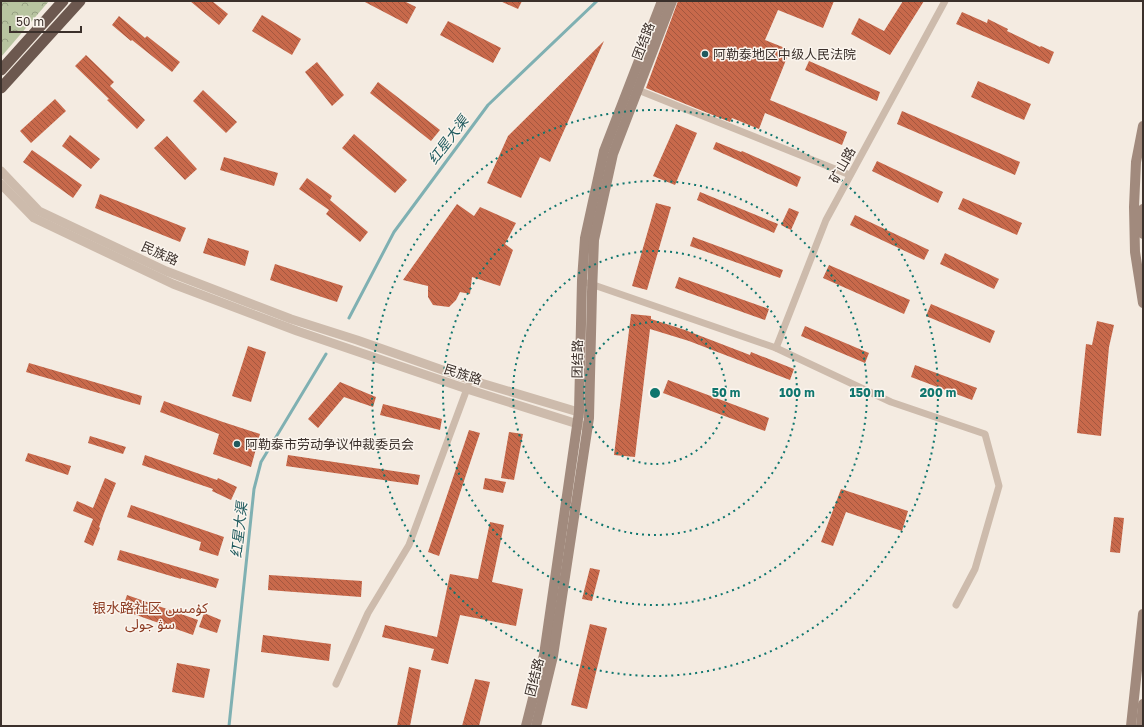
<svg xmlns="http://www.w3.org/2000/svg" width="1144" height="727" font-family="'Golos Text','Noto Sans Arabic','Noto Sans SC',sans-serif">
<defs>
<pattern id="park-crowns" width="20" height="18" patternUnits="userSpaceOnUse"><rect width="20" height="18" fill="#b8c4a0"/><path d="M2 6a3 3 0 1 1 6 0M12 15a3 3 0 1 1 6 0" fill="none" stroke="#97a083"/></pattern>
<pattern id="building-back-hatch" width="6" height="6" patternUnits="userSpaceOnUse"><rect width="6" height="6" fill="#c8694b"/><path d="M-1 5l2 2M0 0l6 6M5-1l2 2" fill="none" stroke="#a4573f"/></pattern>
</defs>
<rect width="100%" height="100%" fill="#f4ebe1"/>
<path fill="url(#park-crowns)" d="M1,1H49L1,57Z"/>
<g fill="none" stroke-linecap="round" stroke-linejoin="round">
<g stroke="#7fb0b2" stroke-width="3">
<path d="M349,318L394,232L488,105L597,1"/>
<path d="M229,726L254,489L261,462L326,354"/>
</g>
</g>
<g fill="url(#building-back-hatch)">
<path d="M190,1H212L228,14L219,25Z"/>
<path d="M363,1H404L416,7L407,24Z"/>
<path d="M500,1H522L518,9Z"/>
<path d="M678,1H834L823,28L778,10L765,40L790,50L770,100L847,132L842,145L765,113L759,129L732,118L730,122L646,88Z"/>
<path d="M903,1H924L890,55L851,34L859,18L884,31Z"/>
<path d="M962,12L987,23L988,19L1008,29L1007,31L1040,47L1041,46L1054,52L1049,64L956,24Z"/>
<path d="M262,15L301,39L292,55L252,31Z"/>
<path d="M119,16L145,38L147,36L180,62L172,72L132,40L131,41L112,25Z"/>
<path d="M448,21L501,48L493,63L440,35Z"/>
<path d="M604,41L550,162L540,157L521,198L487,183L508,136Z"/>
<path d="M86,55L114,82L110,86L145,120L137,129L107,100L109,99L75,66Z"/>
<path d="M809,61L880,92L877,101L805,70Z"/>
<path d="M317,62L344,95L332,106L305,72Z"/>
<path d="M978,81L1031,104L1024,120L971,97Z"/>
<path d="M378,82L440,130L431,141L370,93Z"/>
<path d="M203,90L237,122L226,133L193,101Z"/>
<path d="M55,99L66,111L31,143L20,131Z"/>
<path d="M902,111L1020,162L1015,175L897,124Z"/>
<path d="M676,124L697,133L675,185L653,176Z"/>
<path d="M354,134L407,180L395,193L342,148Z"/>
<path d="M70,135L100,159L91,169L62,146Z"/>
<path d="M167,136L197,169L185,180L154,148Z"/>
<path d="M716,142L741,152L742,151L801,177L797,187L713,149Z"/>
<path d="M32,150L82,185L73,198L23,162Z"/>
<path d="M224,157L278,173L274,186L220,170Z"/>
<path d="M877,161L943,192L938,203L872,171Z"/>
<path d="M307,178L332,196L330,200L368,232L360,242L326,214L329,210L299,189Z"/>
<path d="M700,192L778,224L774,233L697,200Z"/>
<path d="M100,194L186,228L180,242L95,208Z"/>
<path d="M963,198L1022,223L1017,235L958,209Z"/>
<path d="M656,203L671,207L647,290L632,286Z"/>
<path d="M457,204L474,216L480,207L516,223L505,244L513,250L500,286L472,277L470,294L460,292L456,300L449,307L433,305L428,297V286L403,280Z"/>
<path d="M789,208L799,212L791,230L781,225Z"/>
<path d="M855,215L929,250L924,260L850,225Z"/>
<path d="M693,237L783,270L780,278L690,246Z"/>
<path d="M208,238L249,251L245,266L203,253Z"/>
<path d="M945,253L999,279L994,289L940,264Z"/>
<path d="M275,264L343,286L337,302L270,280Z"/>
<path d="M829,265L910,300L904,314L823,278Z"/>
<path d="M679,277L769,309L765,320L675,288Z"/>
<path d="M931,304L995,331L990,343L926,316Z"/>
<path d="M631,314L651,316V319L685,330L750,355L751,352L794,369L790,380L689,341L650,329L635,457L614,455Z"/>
<path d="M1097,321L1114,325L1109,347L1101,436L1077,433L1086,344L1092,345Z"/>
<path d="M805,326L869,353L865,363L801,336Z"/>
<path d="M248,346L266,352L251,402L232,396Z"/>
<path d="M29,363L142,396L140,405L26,372Z"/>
<path d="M915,365L977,388L972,400L911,377Z"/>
<path d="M668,380L769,418L765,431L663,393Z"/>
<path d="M340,382L376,397L373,407L344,397L318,428L308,419Z"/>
<path d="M164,401L223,422L260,434L251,467L213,454L219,434L160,412Z"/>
<path d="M383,404L442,419L440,430L380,415Z"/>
<path d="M469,430L480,433L439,556L428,552Z"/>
<path d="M509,432L523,434L514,480L501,478Z"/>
<path d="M90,436L126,447L123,454L88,443Z"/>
<path d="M28,453L71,466L68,475L25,461Z"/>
<path d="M145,455L217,480L218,478L237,487L231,500L212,491L213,489L142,465Z"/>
<path d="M288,455L420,475L418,485L286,466Z"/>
<path d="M105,478L116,483L104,513L99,527L100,528L93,546L84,542L93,519L73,511L77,501L93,508Z"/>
<path d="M485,478L506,482L503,493L483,489Z"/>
<path d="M841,489L908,511L902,531L846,512L833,546L821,542Z"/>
<path d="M131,505L224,537L218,556L199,550L201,542L127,517Z"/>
<path d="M1114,517L1124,518L1120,553L1110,552Z"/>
<path d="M490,522L504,525L492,582L523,589L516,626L460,615L448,664L431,660L434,649L382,637L385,625L437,637L450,574L478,579Z"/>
<path d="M120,550L219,579L216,588L181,578V579L117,560Z"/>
<path d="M590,568L600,570L592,601L582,599Z"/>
<path d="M269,575L362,581L361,597L268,590Z"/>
<path d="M127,595L198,620L193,635L122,610Z"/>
<path d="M204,613L221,620L217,633L199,627Z"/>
<path d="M590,624L607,628L587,709L571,705Z"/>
<path d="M263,635L331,644L329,661L261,652Z"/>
<path d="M177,663L210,669L204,698L172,692Z"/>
<path d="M409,667L421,670L410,726H397Z"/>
<path d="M475,679L490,682L479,726H462Z"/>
</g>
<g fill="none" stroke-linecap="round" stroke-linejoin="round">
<g stroke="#cdbbac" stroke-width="7">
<path d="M638,90L850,175"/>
<path d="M588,283L776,348L891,402L985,434L999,486L975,569L956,605"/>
<path d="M776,348L826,220L945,1"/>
<path d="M336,684L368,613L409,545L468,386"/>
</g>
<g stroke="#cdbbac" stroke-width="9">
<path d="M1,171L39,211L166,271L291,319L357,340L471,380L585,414"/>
<path d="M1,184L34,218L173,284L297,331L467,389L584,426"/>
</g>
<g stroke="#a18a7d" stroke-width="10">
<path d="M1143,126L1136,162L1134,207L1135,252L1143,303"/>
<path d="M1143,209V234"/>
<path d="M526,726L544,655L579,412L582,280L585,238L604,151L662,1"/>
<path d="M536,726L553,656L589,418L592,292L594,240L613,154L672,1"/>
<path d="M1131,726L1143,614"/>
<path d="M1141,726L1143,704"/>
</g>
<g stroke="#6c584f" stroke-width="11">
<path d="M1,70L63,1"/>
<path d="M1,88L80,1"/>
</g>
</g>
<g fill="none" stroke="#0f766e" stroke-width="2" stroke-dasharray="2 4">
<circle cx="655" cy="393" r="71"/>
<circle cx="655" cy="393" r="142"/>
<circle cx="655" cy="393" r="212"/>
<circle cx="655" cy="393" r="283"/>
</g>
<g fill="#1f5a5e" stroke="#fbf5ee" stroke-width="1.5">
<circle cx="705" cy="54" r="4"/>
<circle cx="237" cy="444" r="4"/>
</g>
<g text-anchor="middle" stroke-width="3" stroke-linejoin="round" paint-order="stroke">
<g font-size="13" fill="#3b302b" stroke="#fbf5ee">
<text transform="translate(643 41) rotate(-69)" y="5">团结路</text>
<text transform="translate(842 165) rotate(-61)" y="5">矿山路</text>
<text transform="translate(160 253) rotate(24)" y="5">民族路</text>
<text transform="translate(577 359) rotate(-89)" y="5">团结路</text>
<text transform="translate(463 374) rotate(18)" y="5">民族路</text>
<text transform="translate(534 677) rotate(-76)" y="5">团结路</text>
</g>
<g font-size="13" fill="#3b302b" stroke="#fbf5ee" text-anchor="start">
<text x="713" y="59">阿勒泰地区中级人民法院</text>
<text x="245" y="449">阿勒泰市劳动争议仲裁委员会</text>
</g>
<g font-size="14" font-style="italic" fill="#1f5a5e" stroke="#fbf5ee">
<text transform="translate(448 140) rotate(-53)" y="5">红星大渠</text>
<text transform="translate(239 530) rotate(-84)" y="5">红星大渠</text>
</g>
<g font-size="14" fill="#8c3b22" stroke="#fbf5ee">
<text x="150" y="613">银水路社区 كۇمىس<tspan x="150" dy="16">سۋ جولى</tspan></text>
</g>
</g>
<circle cx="655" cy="393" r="6" fill="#0f766e" stroke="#fbf5ee" stroke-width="2"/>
<g font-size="12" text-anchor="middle" font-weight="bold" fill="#0f766e" stroke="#fbf5ee" stroke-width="3" stroke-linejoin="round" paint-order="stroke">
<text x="726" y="397">50 m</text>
<text x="797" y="397">100 m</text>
<text x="867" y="397">150 m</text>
<text x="938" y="397">200 m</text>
</g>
<rect width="1144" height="727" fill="none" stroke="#3b302b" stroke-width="4"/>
<path d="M10 26v6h71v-6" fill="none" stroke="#3b302b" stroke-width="2"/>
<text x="16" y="26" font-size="12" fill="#3b302b" stroke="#fbf5ee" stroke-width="3" paint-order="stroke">50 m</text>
</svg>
